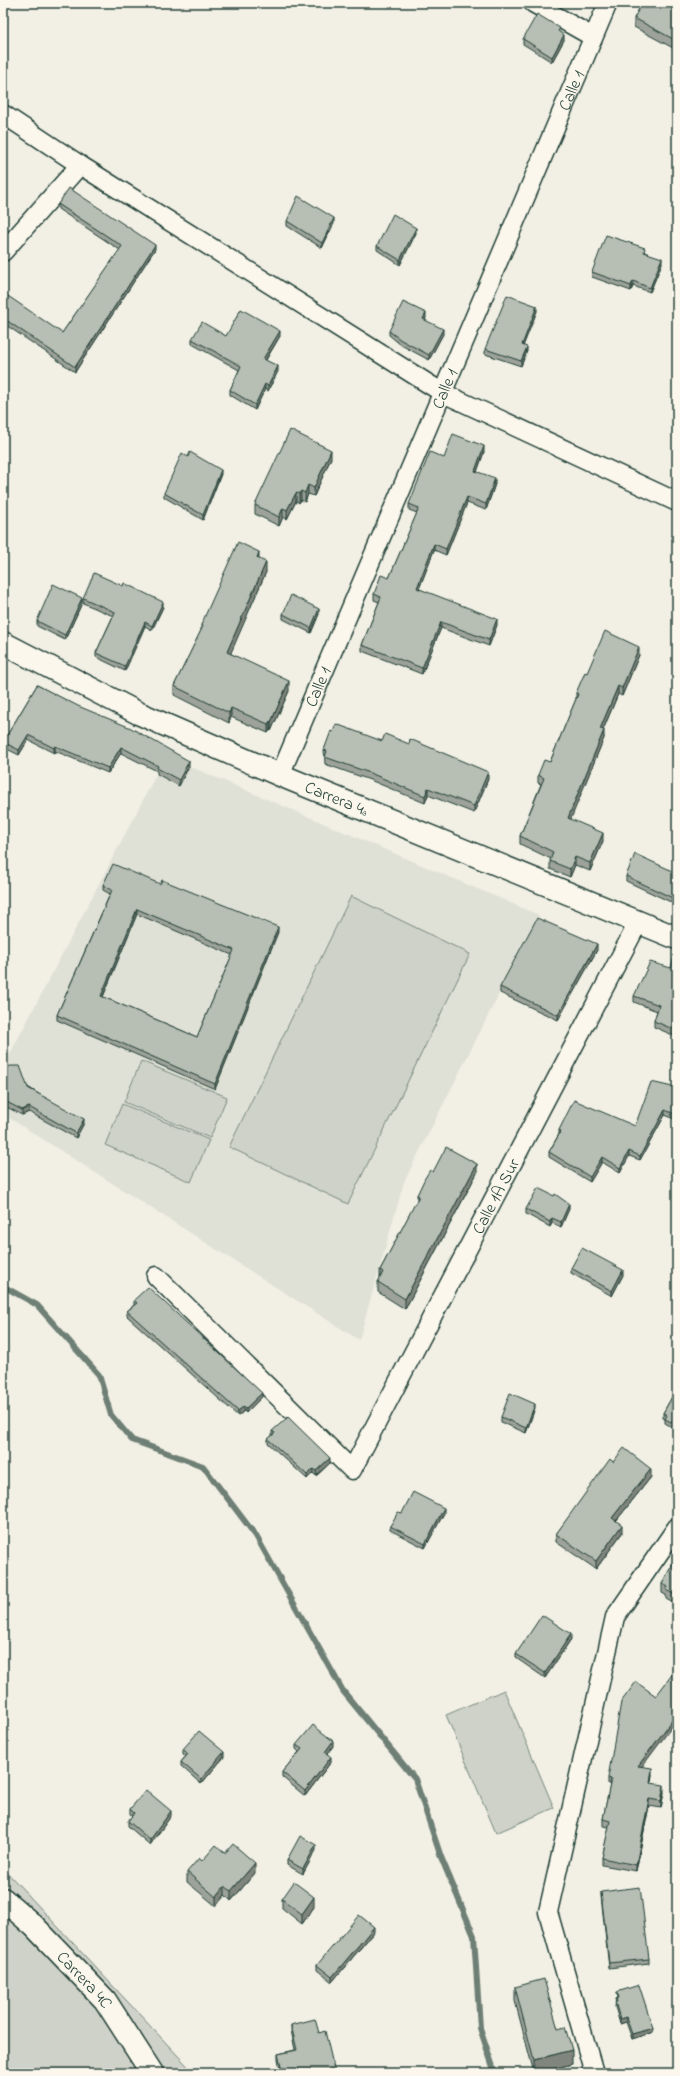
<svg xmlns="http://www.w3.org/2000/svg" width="680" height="2076" font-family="'Indie Flower',sans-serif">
<rect width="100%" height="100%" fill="#f2f0e5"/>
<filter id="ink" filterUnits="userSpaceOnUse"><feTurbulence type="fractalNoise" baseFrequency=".025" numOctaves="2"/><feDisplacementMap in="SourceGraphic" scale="8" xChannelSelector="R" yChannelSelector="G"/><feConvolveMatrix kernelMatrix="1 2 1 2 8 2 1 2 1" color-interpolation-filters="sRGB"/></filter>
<g filter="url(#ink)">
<path fill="#e0e1d6" d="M167,754L189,766L539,915L404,1182L359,1340L3,1114V1067Z"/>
<g fill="#cfd2c8" stroke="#77887e">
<path d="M351,896L470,954L348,1204L229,1147Z"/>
<path d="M141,1061L227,1097L210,1138L124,1102Z"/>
<path d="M122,1104L209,1140L191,1182L105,1145Z"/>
<path d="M504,1690L554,1808L496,1833L446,1715Z"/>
<path d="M3,1868L194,2073H3Z"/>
</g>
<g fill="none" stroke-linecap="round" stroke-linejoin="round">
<path stroke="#6e7f75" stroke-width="6" d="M3,1286L37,1305L99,1375L111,1415L132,1440L203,1466L256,1536L343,1691L415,1779L441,1857L474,1936L480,2028L495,2073"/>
<g stroke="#1f3d34" stroke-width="21">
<g id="minor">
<path d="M533,3L593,37"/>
<path d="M3,114L80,165L443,393L677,502"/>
<path d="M3,252L80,165"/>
<path id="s1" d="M280,775L608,3"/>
<path id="s2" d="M156,1276L352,1470L639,921"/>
<path d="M594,2073L548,1912L615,1617L677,1527"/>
</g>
</g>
<g stroke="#1f3d34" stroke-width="25">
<path id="tertiary" d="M3,643L138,713L280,775L677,938"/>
</g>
<g stroke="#1f3d34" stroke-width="25">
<g id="primary">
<path id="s3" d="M3,1899L34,1926L105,2000L152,2073"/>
</g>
</g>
<use href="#minor" stroke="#fbf7ec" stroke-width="18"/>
<use href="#tertiary" stroke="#fbf7ec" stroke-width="22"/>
<use href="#primary" stroke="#fbf7ec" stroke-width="22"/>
</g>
<g fill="#9da39a" stroke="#1f3d34" fill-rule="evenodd">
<path d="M677,3V44L675,49L634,27V18Z"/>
<path d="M560,32L564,40L552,62L523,44V39Z"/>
<path d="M58,204L155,249L75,372L3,323V302L62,333L120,250L58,209Z"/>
<path d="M287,221L334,223L322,248L287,226Z"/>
<path d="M416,233L400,265L377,250V246Z"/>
<path d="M645,252L662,263L650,292L633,286L631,291L592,277V272Z"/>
<path d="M537,311L523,345L527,351L521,366L485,354V349Z"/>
<path d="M426,318L425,320L443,334L429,360L401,345L389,335V331Z"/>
<path d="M226,336H280L266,360L278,371L268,391L265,389L255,410L230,395V390L239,370L192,344V339Z"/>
<path d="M484,452L477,472L495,484L486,510L467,503L446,555L434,550L419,589L497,625L489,646L441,628L422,674L362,651V645L379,602L374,600V594L389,578L417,513L409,510V504Z"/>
<path d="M331,458L314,496L308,494L305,502L301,500L299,503L296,501L287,519L283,517L279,526L255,514V505Z"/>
<path d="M221,474L203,520L164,497V493Z"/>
<path d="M259,559L266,572L230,653L289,691L271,731L270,730L268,733L231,717L229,723L174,695V686L201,631V625Z"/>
<path d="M83,598L163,607L152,630L145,626L125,671L96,657V653L113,616L83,603Z"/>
<path d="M82,603L65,640L37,626V621Z"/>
<path d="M283,614H319L311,633L283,619Z"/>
<path d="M639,655L622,696L618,694L603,730L604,738L570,819L603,841L590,871L575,865L570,877L550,869V861L551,859L520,844V836L541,784L538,783V775L550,762L576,699V693L587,673Z"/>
<path d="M37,685L189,766L179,786L157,774V771L121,753L108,773L55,751L54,753L28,740L19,755L3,747V742Z"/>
<path d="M333,732L382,741L488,779L474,813L428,795L425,803L370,780L325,764L324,750Z"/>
<path d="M677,873V905L626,881V876Z"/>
<path d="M103,885L278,932L215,1089L57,1020V1015L110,894L103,890ZM137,914L232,955L197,1037L103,997Z"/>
<path d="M597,950L558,1020L500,993V987Z"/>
<path d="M677,959V1030L675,1036L654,1027V1021L657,1011L634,1002V996L671,968Z"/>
<path d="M3,1071L84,1123L76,1138L29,1112L22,1115L3,1105Z"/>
<path d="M677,1088V1120L665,1115L640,1160L629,1156L620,1173L602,1162L590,1182L549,1157V1152L559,1134V1130L635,1126Z"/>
<path d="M433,1172L477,1173L405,1309L378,1292V1282L380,1279V1270L417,1201V1195Z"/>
<path d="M526,1209H569L561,1227L552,1223L550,1227L526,1214Z"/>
<path d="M571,1268L623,1275L612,1296L571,1273Z"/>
<path d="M134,1300L262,1397L246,1413L244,1411L238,1416L127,1316V1311L134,1305Z"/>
<path d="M677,1388V1430L665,1423V1419L663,1418V1413Z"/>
<path d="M535,1408L526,1433L501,1422V1417Z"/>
<path d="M272,1431L330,1463L316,1476L313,1473L307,1479L268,1443V1439L272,1436Z"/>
<path d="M613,1462L651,1477L616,1521L622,1533L596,1569L556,1542V1534Z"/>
<path d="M402,1513H444L425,1548L390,1530V1526Z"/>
<path d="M677,1557V1605L666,1599V1595L662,1593V1583Z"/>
<path d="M571,1639L545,1678L516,1658V1654Z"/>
<path d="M296,1745L333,1746L327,1754L331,1762L305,1796L282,1777V1772L299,1752L296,1749Z"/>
<path d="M183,1749L224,1757L201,1784L181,1766V1762L186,1756L183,1754Z"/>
<path d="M642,1766L652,1774L651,1783L664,1792L661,1808L649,1806L636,1871L602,1865V1858L609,1827L603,1826V1819L610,1785L608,1784V1778Z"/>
<path d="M130,1809L171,1816L150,1845L128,1826V1821L132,1816L130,1814Z"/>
<path d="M316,1850L303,1874L287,1865V1860Z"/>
<path d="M225,1853L255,1873L231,1901L225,1895L216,1906L187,1882V1872L202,1861Z"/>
<path d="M601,1892L649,1959V1963L609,1968L601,1896Z"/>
<path d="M282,1899L314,1907L302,1924L282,1908Z"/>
<path d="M374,1932L332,1982L317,1970V1965Z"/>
<path d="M515,1987L558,2029L572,2064L538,2073H534L515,2001Z"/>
<path d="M617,1992L653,2032L632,2039L626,2022L620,2024L615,2007L616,1999L618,1998Z"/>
<path d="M291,2025L319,2033L335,2073H281L278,2059V2054L295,2050L291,2030Z"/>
</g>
<g fill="#80857d" stroke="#1f3d34">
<path d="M564,35V40L552,62V57Z"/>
<path d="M677,35V44L675,49V40Z"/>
<path d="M8,127V131L3,137V132Z"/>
<path d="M334,218V223L322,248V243Z"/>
<path d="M416,228V233L400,265V260Z"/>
<path d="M155,245V249L75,372V367Z"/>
<path d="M662,258V263L650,292V288Z"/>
<path d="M633,281V286L631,291V286Z"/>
<path d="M537,306V311L522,349V345Z"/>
<path d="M426,313V318L423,324V319Z"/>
<path d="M443,329V334L429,360V355Z"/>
<path d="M280,331V336L263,364V359Z"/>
<path d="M527,347V351L521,366V361Z"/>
<path d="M278,366V371L268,391V386Z"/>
<path d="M265,384V389L255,410V405Z"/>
<path d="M484,446V452L475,477V471Z"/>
<path d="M331,450V458L314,496V488Z"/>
<path d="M221,470V474L203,520V515Z"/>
<path d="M495,478V484L486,510V504Z"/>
<path d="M308,485V494L305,502V493Z"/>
<path d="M301,491V500L299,503V494Z"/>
<path d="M296,493V501L287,519V510Z"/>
<path d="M467,497V503L446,555V549Z"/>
<path d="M283,508V517L279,526V517Z"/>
<path d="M434,544V550L417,594V588Z"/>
<path d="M259,552V562L257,558Z"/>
<path d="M266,562V572L227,662V652Z"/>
<path d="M82,598V603L65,640V635Z"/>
<path d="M163,602V607L152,630V626Z"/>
<path d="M319,609V614L311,633V628Z"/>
<path d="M497,619V625L489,646V640Z"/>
<path d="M145,622V626L125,671V666Z"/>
<path d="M441,622V628L422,674V668Z"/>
<path d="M639,647V655L622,696V688Z"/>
<path d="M289,681V691L271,731V722Z"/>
<path d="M618,686V694L600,737V729Z"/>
<path d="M231,708V717L229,723V713Z"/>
<path d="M270,721V730L268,733V724Z"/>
<path d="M604,730V738L568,826V818Z"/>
<path d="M28,735V740L19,755V750Z"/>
<path d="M55,746V751L54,753V748Z"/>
<path d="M121,747V753L108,773V768Z"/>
<path d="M189,761V766L179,786V780Z"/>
<path d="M488,772V779L474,813V806Z"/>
<path d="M428,788V795L425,803V796Z"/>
<path d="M603,833V841L590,871V863Z"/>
<path d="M575,857V865L570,877V869Z"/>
<path d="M137,909V914L101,1001V996Z"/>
<path d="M278,927V932L215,1089V1084Z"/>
<path d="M597,944V950L558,1020V1015Z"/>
<path d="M677,1024V1030L675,1036V1030Z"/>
<path d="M29,1107V1112L22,1115V1110Z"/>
<path d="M665,1110V1115L640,1160V1156Z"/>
<path d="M84,1119V1123L76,1138V1133Z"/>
<path d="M629,1151V1156L620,1173V1168Z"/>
<path d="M602,1157V1162L590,1182V1177Z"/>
<path d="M477,1164V1173L405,1309V1299Z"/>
<path d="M569,1204V1209L561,1227V1222Z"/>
<path d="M552,1218V1223L550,1227V1222Z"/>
<path d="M623,1270V1275L612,1296V1291Z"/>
<path d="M262,1393V1397L246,1413V1408Z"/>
<path d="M535,1404V1408L526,1433V1428Z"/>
<path d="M244,1406V1411L238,1416V1411Z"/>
<path d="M330,1458V1463L316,1476V1471Z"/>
<path d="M313,1469V1473L307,1479V1475Z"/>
<path d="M651,1469V1477L612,1526V1518Z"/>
<path d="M444,1508V1513L425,1548V1544Z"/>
<path d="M622,1525V1533L596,1569V1561Z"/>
<path d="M571,1634V1639L545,1678V1673Z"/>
<path d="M677,1714V1720L638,1772V1766Z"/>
<path d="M333,1741V1746L325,1757V1752Z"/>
<path d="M224,1752V1757L201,1784V1779Z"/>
<path d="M331,1757V1762L305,1796V1791Z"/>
<path d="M652,1768V1774L650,1790V1783Z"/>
<path d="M664,1785V1792L661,1808V1801Z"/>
<path d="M649,1799V1806L636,1871V1865Z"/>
<path d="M171,1811V1816L150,1845V1840Z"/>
<path d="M316,1845V1850L303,1874V1869Z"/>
<path d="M255,1863V1873L231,1901V1891Z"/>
<path d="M225,1886V1895L216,1906V1897Z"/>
<path d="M314,1897V1907L302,1924V1914Z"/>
<path d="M374,1927V1932L332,1982V1977Z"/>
<path d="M626,2017V2022L620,2024V2019Z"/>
<path d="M653,2028V2032L632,2039V2034Z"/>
<path d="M572,2050V2064L538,2073H534V2060Z"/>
</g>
<g fill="#b7beb3" stroke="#1f3d34" fill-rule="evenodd">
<path d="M642,3H677V35L675,40L634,18Z"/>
<path d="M537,14L560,28L558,31L564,35L552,57L523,39Z"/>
<path d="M3,124L8,127L3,132Z"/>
<path d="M69,188L155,245L75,367L3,318V302L8,296L62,333L122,246L58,204Z"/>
<path d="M298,196L334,218L322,243L287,221Z"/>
<path d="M393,214L416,228L400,260L377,246Z"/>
<path d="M606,235L645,248L644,252L662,258L650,288L633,281L631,286L592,272Z"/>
<path d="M507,295L537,306L522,345L527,347L521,361L485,349Z"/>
<path d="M403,302L426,313L423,319L443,329L429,355L401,340L389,331Z"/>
<path d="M241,309L280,331L263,359L278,366L268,386L265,384L255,405L230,390L241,366L192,339L202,322L226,336Z"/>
<path d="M290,430L331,450L314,488L308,485L305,493L301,491L299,494L296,493L287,510L283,508L279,517L255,505Z"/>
<path d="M453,434L484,446L475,471L495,478L486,504L467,497L446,549L434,544L417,588L497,619L489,640L441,622L422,668L362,645L381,597L374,594L381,575L389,578L419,508L409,504L430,452L444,458Z"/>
<path d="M190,452L221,470L203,515L164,493L182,453L188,457Z"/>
<path d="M238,542L259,552L257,558L266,562L227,652L289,681L271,722L270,721L268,724L231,708L229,713L174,686L203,626L201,625Z"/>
<path d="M94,573L123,586L124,583L163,602L152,626L145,622L125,666L96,653L115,612L83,598Z"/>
<path d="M53,584L82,598L65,635L37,621Z"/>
<path d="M291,595L319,609L311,628L283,614Z"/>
<path d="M605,631L639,647L622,688L618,686L600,729L604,730L568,818L603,833L590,863L575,857L570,869L550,861L553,852L520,836L544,778L538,775L544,760L550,762L578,694L576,693L585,672L587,673Z"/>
<path d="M37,685L78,706L131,728L189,761L179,780L157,768L158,766L121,747L108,768L55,746L54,748L28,735L19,750L3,742Z"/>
<path d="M336,724L382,741L385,734L409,744L410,739L488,772L474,806L428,788L425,796L370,773L325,757L327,751L324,750L331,731L333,732Z"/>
<path d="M635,854L677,873V900L626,876Z"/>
<path d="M113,864L160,884L162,880L278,927L215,1084L57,1015L112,890L103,885ZM137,909L234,950L197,1037L101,996Z"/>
<path d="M537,918L597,944L558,1015L500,987Z"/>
<path d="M674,957L677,959V1024L675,1030L654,1021L659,1005L634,996L650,962L671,968Z"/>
<path d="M10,1066H20L28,1088L84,1119L76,1133L29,1107L22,1110L3,1100V1071Z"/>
<path d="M651,1082L677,1088V1115L665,1110L640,1156L629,1151L620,1168L602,1157L590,1177L549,1152L561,1131L559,1130L574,1100L635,1126Z"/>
<path d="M446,1147L477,1164L405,1299L378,1282L383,1272L380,1270L419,1196L417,1195L425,1178L430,1170L433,1172Z"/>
<path d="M538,1188L554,1196L555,1194L569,1204L561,1222L552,1218L550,1222L526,1209Z"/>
<path d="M582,1248L623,1270L612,1291L571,1268Z"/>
<path d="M148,1287L262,1393L246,1408L244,1406L238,1411L127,1311L137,1303L134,1300Z"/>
<path d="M677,1388V1425L665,1419L667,1415L663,1413Z"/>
<path d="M510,1393L535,1404L526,1428L501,1417Z"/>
<path d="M288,1417L330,1458L316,1471L313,1469L307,1475L268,1439L275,1433L272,1431Z"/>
<path d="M624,1448L651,1469L612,1518L622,1525L596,1561L556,1534L610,1459L613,1462Z"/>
<path d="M413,1492L444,1508L425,1544L390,1526L398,1512L402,1513Z"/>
<path d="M677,1557V1596L666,1590L668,1587L662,1583Z"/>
<path d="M542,1615L571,1634L545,1673L516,1654Z"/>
<path d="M677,1668V1714L638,1766L652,1768L650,1783L664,1785L661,1801L649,1799L636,1865L602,1858L610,1821L603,1819L611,1779L608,1778L621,1702L636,1682L656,1696Z"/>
<path d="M313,1725L333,1741L325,1752L331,1757L305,1791L282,1772L302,1749L296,1745Z"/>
<path d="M199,1731L224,1752L201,1779L181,1762L188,1754L183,1749Z"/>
<path d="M146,1790L171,1811L150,1840L128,1821L134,1813L130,1809Z"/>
<path d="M300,1836L316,1845L303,1869L287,1860Z"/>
<path d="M233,1844L255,1863L231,1891L225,1886L216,1897L187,1872L199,1858L202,1861L216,1845L225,1853Z"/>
<path d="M294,1882L314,1897L302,1914L282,1899Z"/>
<path d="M640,1887L649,1959L609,1963L601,1892Z"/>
<path d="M359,1915L374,1927L332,1977L317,1965Z"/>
<path d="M544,1979L558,2029L565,2027L572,2050L534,2060L515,1987Z"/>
<path d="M639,1985L653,2028L632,2034L626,2017L620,2019L615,2002H617L616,1999L619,1998L617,1992Z"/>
<path d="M315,2019L319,2033L325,2031L335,2073H283L278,2054L297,2050L291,2025Z"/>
</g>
</g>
<g text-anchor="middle" stroke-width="3.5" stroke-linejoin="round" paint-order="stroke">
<g font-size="17" fill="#1f3d34" stroke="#fbf7ec">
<text dy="6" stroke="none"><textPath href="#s1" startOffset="744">Calle 1</textPath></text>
<text dy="6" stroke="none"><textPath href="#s1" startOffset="420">Calle 1</textPath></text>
<text dy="6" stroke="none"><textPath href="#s1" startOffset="96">Calle 1</textPath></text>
<text transform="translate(337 798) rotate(22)" y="6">Carrera 4ª</text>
<text dy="6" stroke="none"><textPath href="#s2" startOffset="585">Calle 1A Sur</textPath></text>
<text dy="6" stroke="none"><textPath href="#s3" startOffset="115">Carrera 4C</textPath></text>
</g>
</g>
<rect width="680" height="2076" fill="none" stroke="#fbf7ec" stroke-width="16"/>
<rect x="8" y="8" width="664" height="2060" fill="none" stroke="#1f3d34" stroke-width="1.5" filter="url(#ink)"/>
</svg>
